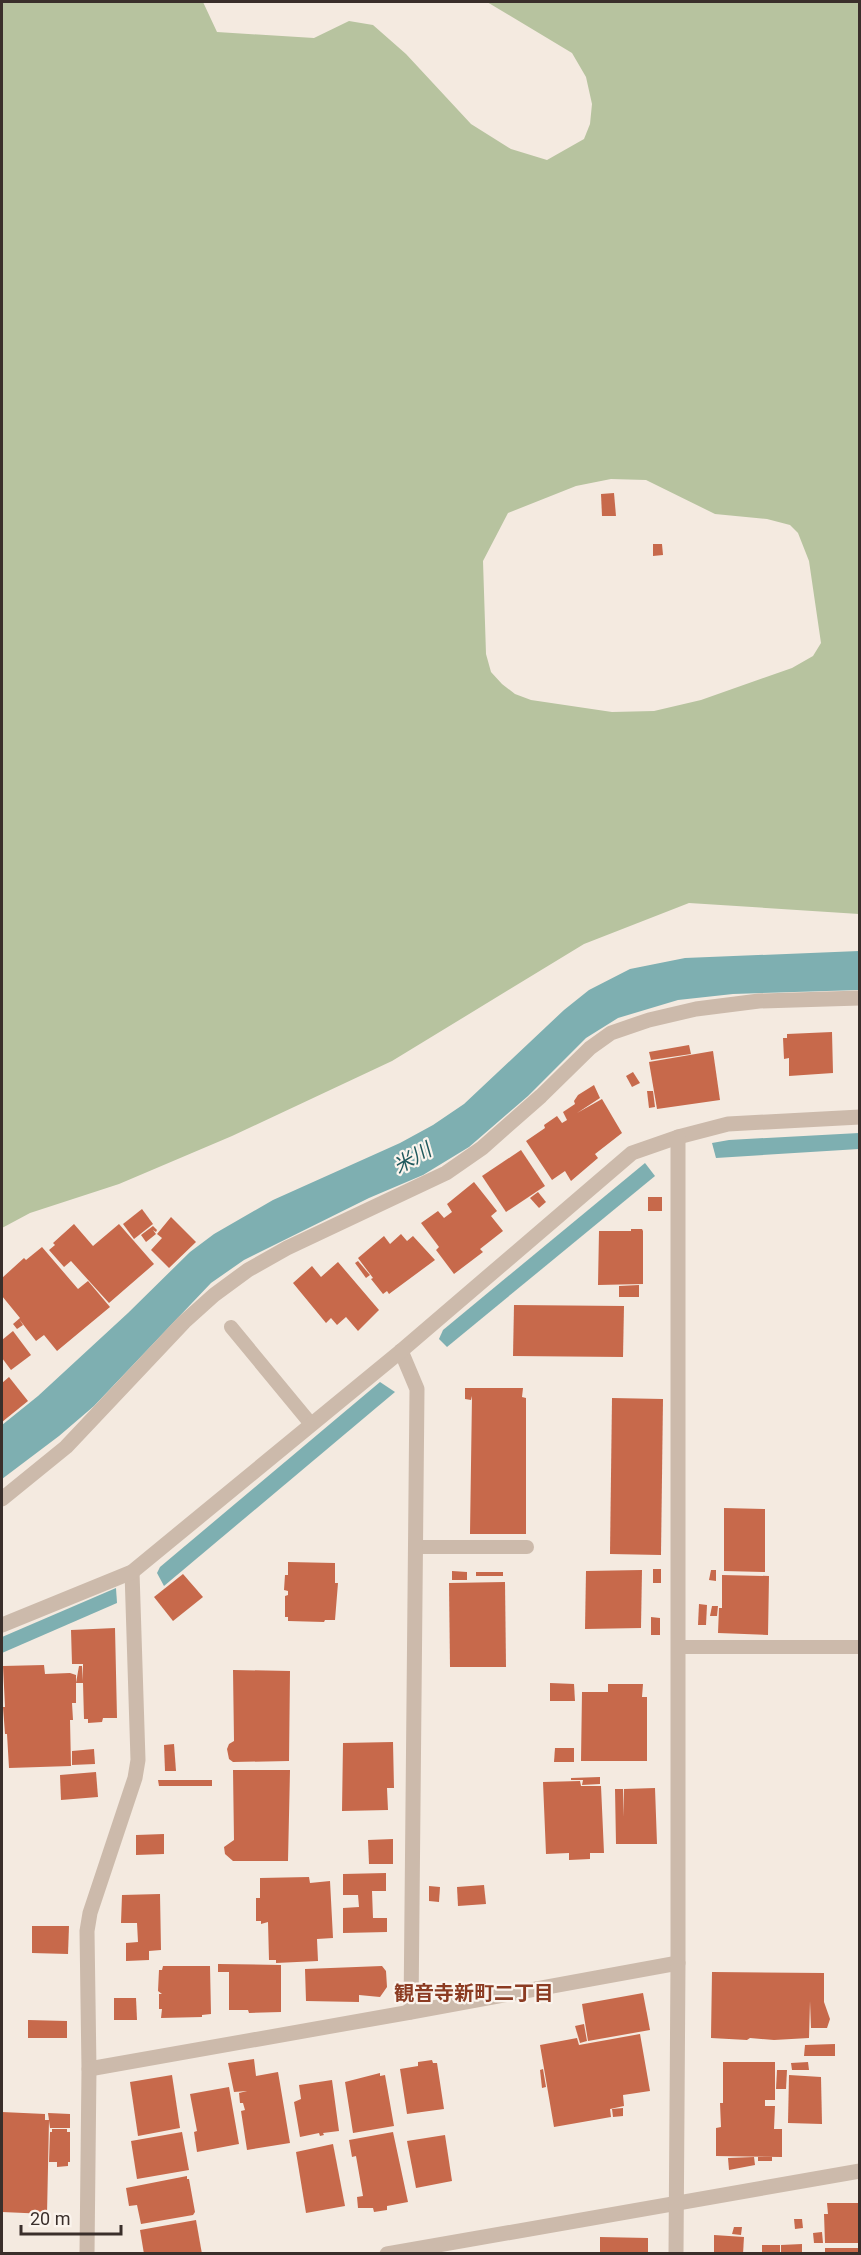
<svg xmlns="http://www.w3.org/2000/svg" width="861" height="2255" font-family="Roboto,'Noto Sans JP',sans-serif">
<rect width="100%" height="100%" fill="#f4eae0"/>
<path fill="#b7c39f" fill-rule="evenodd" d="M2,2H203L217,32L314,38L349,21L373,25L406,54L471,124L511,149L547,160L584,139L590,124L592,104L586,77L572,53L487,2H859V914L689,903L584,944L392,1061L232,1136L119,1184L30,1213L2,1228ZM611,479L646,480L715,514L767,519L790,525L798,533L809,561L821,643L813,656L792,668L701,700L654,711L612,712L531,700L515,694L502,684L491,672L486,654L483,561L508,513L576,486Z"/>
<g fill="#7eafb1">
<path d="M859,951V990L733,994L678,1000L618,1018L586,1038L528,1096L469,1147L423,1175L369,1198L244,1260L211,1283L94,1406L59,1436L2,1479V1425L38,1396L128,1313L190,1252L214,1234L273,1200L400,1143L433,1125L464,1104L564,1010L589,990L630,969L685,958Z"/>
<path d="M859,1133V1149L716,1158L712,1143L729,1140Z"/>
<path d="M645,1163L655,1176L447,1347L439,1339L443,1330Z"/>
<path d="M380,1382L395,1392L164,1586L157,1573L160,1567Z"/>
<path d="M116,1588L117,1603L2,1653V1637Z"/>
</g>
<g fill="#c7694b">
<path d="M614,493L616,516H602L601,494Z"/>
<path d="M653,544H662L663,555L653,556Z"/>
<path d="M832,1032L833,1073L789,1076V1058L784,1059L783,1038H787V1034Z"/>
<path d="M689,1045L691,1054L651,1060L649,1052Z"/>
<path d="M713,1051L720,1100L657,1109L649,1062Z"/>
<path d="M633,1072L640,1083L632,1087L626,1076Z"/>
<path d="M594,1085L600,1098L577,1113L602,1099L622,1133L595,1154L598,1158L571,1181L565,1171L552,1180L526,1141L545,1128L544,1125L557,1116L562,1123L567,1120L563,1112L575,1104L574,1101L578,1095Z"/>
<path d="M647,1091H653L655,1107L649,1108Z"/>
<path d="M521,1150L545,1186L506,1212L482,1176Z"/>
<path d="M474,1182L497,1211L491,1216L503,1231L480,1249L483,1252L454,1274L436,1250L439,1247L421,1223L438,1211L444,1218L452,1212L447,1204Z"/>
<path d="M538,1192L546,1202L539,1208L530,1198Z"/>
<rect x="648" y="1197" width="14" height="14"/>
<path d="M142,1209L153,1224L134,1239L123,1224Z"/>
<path d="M171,1217L196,1242L169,1268L151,1250L162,1238L157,1234Z"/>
<path d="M74,1224L93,1246L119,1224L154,1264L109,1303L71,1261L64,1267L49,1250L55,1245L53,1243Z"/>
<path d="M153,1226L157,1230L156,1232L153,1230L156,1234L146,1242L141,1235Z"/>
<path d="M631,1229H642L643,1231V1284L598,1285L599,1231H631Z"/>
<path d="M401,1234L407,1241L413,1236L435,1260L389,1294L387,1291L383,1294L371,1279L373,1278L358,1258L384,1236L390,1244Z"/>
<path d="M42,1247L78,1289L88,1281L110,1307L57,1351L44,1335L36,1341L19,1319L23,1325L17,1329L13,1324L20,1318L2,1296V1278L24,1258L26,1260Z"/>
<path d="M358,1261L370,1275L366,1278L355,1263Z"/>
<path d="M338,1262L379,1310L358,1331L346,1317L337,1325L331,1318L326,1323L293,1283L312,1266L321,1277Z"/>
<path d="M639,1285V1297H619V1286Z"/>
<path d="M514,1305L624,1306L623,1357L513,1356Z"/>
<path d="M13,1331L31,1355L11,1370L2,1358V1340Z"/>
<path d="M9,1377L28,1401L2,1422V1383Z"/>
<path d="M465,1388H523L522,1397L526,1398V1534H470L472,1396L471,1400L465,1399Z"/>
<path d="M612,1398L663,1399L661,1555L610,1554Z"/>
<path d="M724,1508L765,1509V1572L724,1571Z"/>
<path d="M288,1562L335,1563V1583H338L335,1620H325L324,1622L288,1621V1617H285V1596L288,1595V1591L284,1590L285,1575H288Z"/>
<rect x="653" y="1569" width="8" height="14"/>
<path d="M642,1570L641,1628L585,1629L586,1571Z"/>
<path d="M711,1570H716V1581L709,1580Z"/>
<path d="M452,1571L467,1572V1580H452Z"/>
<rect x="476" y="1572" width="27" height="4"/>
<path d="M183,1574L203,1597L173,1621L154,1597Z"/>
<path d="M722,1575L769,1576L768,1635L718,1633L719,1608H722Z"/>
<path d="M505,1582L506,1667H450L449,1583Z"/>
<path d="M699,1604L707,1605L706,1625H698Z"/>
<path d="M712,1606H718L717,1616H710Z"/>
<path d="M651,1617L660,1618V1635H651Z"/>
<path d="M115,1628L117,1718H103L102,1722L88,1723V1719H84L83,1683H76L79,1666H82L83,1681V1664H72L71,1630Z"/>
<path d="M44,1665L45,1674L70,1673L76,1675V1703H72L73,1720H70L71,1766L9,1768L7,1734H5L3,1707H5L3,1666Z"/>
<path d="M233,1670L290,1671L289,1761L233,1762L229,1759L227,1749L229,1744L234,1741Z"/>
<path d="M550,1683L574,1684L575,1701H550Z"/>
<path d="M608,1684H643L642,1697H647V1761H581L582,1692H608Z"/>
<path d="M393,1742L394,1788H387L388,1810L342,1811L343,1743Z"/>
<path d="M174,1744L176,1771H165L164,1745Z"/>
<path d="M555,1748H574V1762H554Z"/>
<path d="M94,1749L95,1764L72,1765V1751Z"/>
<path d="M233,1770H290L288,1861H233L225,1854L224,1847L234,1840Z"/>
<path d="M96,1772L98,1797L61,1800L60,1775Z"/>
<path d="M600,1777V1784L582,1785L583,1780H571V1778Z"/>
<path d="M158,1780H212V1786H159Z"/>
<path d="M580,1781L581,1786H601L604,1853H590V1859L569,1860V1853L546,1854L543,1782Z"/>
<path d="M655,1788L657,1844H616L615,1789H623L624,1817V1789Z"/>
<path d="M164,1834V1854L136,1855V1835Z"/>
<path d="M393,1839V1864H369L368,1840Z"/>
<path d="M386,1873V1891H372L373,1918H387V1932L343,1933V1908L359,1907L358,1895H343V1874Z"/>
<path d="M309,1877L310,1883L330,1881L333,1938L317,1939L318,1961L276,1963V1960H269L268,1922L261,1924V1921H256V1898H260V1878Z"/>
<path d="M484,1885L486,1904L458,1906L457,1887Z"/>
<path d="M429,1886L440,1887L439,1902L429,1901Z"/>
<path d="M160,1894L161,1950L149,1951V1960L126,1961V1943L138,1942L137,1923H121L122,1895Z"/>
<path d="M32,1926H69L68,1954L32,1953Z"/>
<path d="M218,1964L281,1965V2012L249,2013L248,2010H229V1972H218Z"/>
<path d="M163,1966H210L211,2014L202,2015V2017L161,2018L162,2009H159V1994H162L158,1991L159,1970H162Z"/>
<path d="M382,1966L386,1971L387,1987L380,1997L359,1995V2002L306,2001L305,1969Z"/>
<path d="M712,1972L824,1973V2002L830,2019L827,2028H811L810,2001L809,2038L774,2040L750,2038L747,2040L711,2038Z"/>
<path d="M643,1993L650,2030L588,2041L582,2004Z"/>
<path d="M114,1998H136L137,2020H114Z"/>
<path d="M28,2020L67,2021V2038H28Z"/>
<path d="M584,2024L587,2041L580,2043L575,2026Z"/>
<path d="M640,2034L650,2091L623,2095L624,2106L610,2109L611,2117L554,2127L540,2045L577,2038L579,2045Z"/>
<path d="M835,2044V2056H804L805,2045Z"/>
<path d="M254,2059L256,2076L278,2072L290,2143L247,2150L241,2111L245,2110L243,2103H240L239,2093L247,2091L234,2092L228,2063Z"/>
<path d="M432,2060L433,2063H437L444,2109L407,2114L400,2069L418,2066V2062Z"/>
<path d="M723,2062H775V2100H765V2106H775L774,2129H782V2157L716,2156V2128L721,2127L720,2103H723Z"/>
<path d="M808,2062L809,2070H792L791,2063Z"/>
<path d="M543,2069L546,2087L542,2088L540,2070Z"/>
<path d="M777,2070H787L786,2089H776Z"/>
<path d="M380,2073V2076L385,2075L394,2126L353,2133L345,2082Z"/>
<path d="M172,2075L180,2128L138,2136L130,2082Z"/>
<path d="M789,2075L821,2077L822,2124L788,2123Z"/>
<path d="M332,2080L339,2131L323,2133L324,2135L320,2136L319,2133L300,2137L294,2102L301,2099L299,2085Z"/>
<path d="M229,2087L239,2144L197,2152L194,2132L197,2131L190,2094Z"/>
<path d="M623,2108V2116L613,2117L612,2109Z"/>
<path d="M2,2112L45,2114V2120H49L47,2214L2,2212Z"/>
<path d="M48,2113L70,2114V2128H50Z"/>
<path d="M52,2129H67V2132H70V2162H68V2166L57,2167V2162H49L50,2132H52Z"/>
<path d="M182,2132L189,2170L137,2179L131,2141Z"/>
<path d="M393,2132L408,2202L387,2206V2210L374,2212L373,2208H358L357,2197L363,2196L356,2156L352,2157L349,2140Z"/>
<path d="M445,2135L452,2181L416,2188L407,2141Z"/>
<path d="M333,2144L345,2206L306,2213L296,2152Z"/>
<path d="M754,2157L755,2165L729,2170L728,2158Z"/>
<rect x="758" y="2157" width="14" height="4"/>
<path d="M187,2176V2179H189L195,2212L193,2215L141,2224L137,2205L129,2206L126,2188Z"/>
<path d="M827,2203H860V2243H825L824,2214H828Z"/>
<path d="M794,2219H802L803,2228L795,2229Z"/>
<path d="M196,2220L202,2254H144L140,2230Z"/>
<path d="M734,2227H742L741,2235L732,2234Z"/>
<path d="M822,2232L823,2243H814L813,2233Z"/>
<path d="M714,2235L744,2237L743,2254H714Z"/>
<path d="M600,2237L648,2238V2254H600Z"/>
<path d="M802,2244V2254H781V2245Z"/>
<rect x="762" y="2245" width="18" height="9"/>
<rect x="825" y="2248" width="35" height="6"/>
</g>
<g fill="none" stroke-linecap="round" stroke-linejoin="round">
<g stroke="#ccbaab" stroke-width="14">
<path d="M231,1327L311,1424"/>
<path d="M416,1547H527"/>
<path d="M678,1647H860"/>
</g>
<g stroke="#ccbaab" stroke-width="15">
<path d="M401,1351L417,1389L411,2012"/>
<path d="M2,1499L66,1447L184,1322L214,1295L248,1270L287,1248L446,1173L482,1148L541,1096L590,1048L611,1033L649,1020L696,1009L759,1001L860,998"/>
<path d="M132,1572L138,1760L135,1778L90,1913L87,1931L89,2069L411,2012L678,1963"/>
<path d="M2,1625L132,1572L401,1351L632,1153L678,1137L728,1124L860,1117"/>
<path d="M87,2254L89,2069"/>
<path d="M387,2254L860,2171"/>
<path d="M676,2254L678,1963V1137"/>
</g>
</g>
<g text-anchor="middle" stroke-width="4.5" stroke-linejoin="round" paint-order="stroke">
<g font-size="20" font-style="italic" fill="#1f595d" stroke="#fbf4ed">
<text transform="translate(412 1158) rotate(-30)" y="7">米川</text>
</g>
<g font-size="20" font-weight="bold" fill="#8b3b22" stroke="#fbf4ed">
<text x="474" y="2000">観音寺新町二丁目</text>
</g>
</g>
<rect width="861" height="2255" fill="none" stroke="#3a2f2b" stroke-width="6"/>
<path d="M21 2225v9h100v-9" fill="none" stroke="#3a2f2b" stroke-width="3"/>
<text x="30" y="2225" font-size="18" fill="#3a2f2b" stroke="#fbf4ed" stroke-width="4.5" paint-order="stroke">20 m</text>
</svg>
